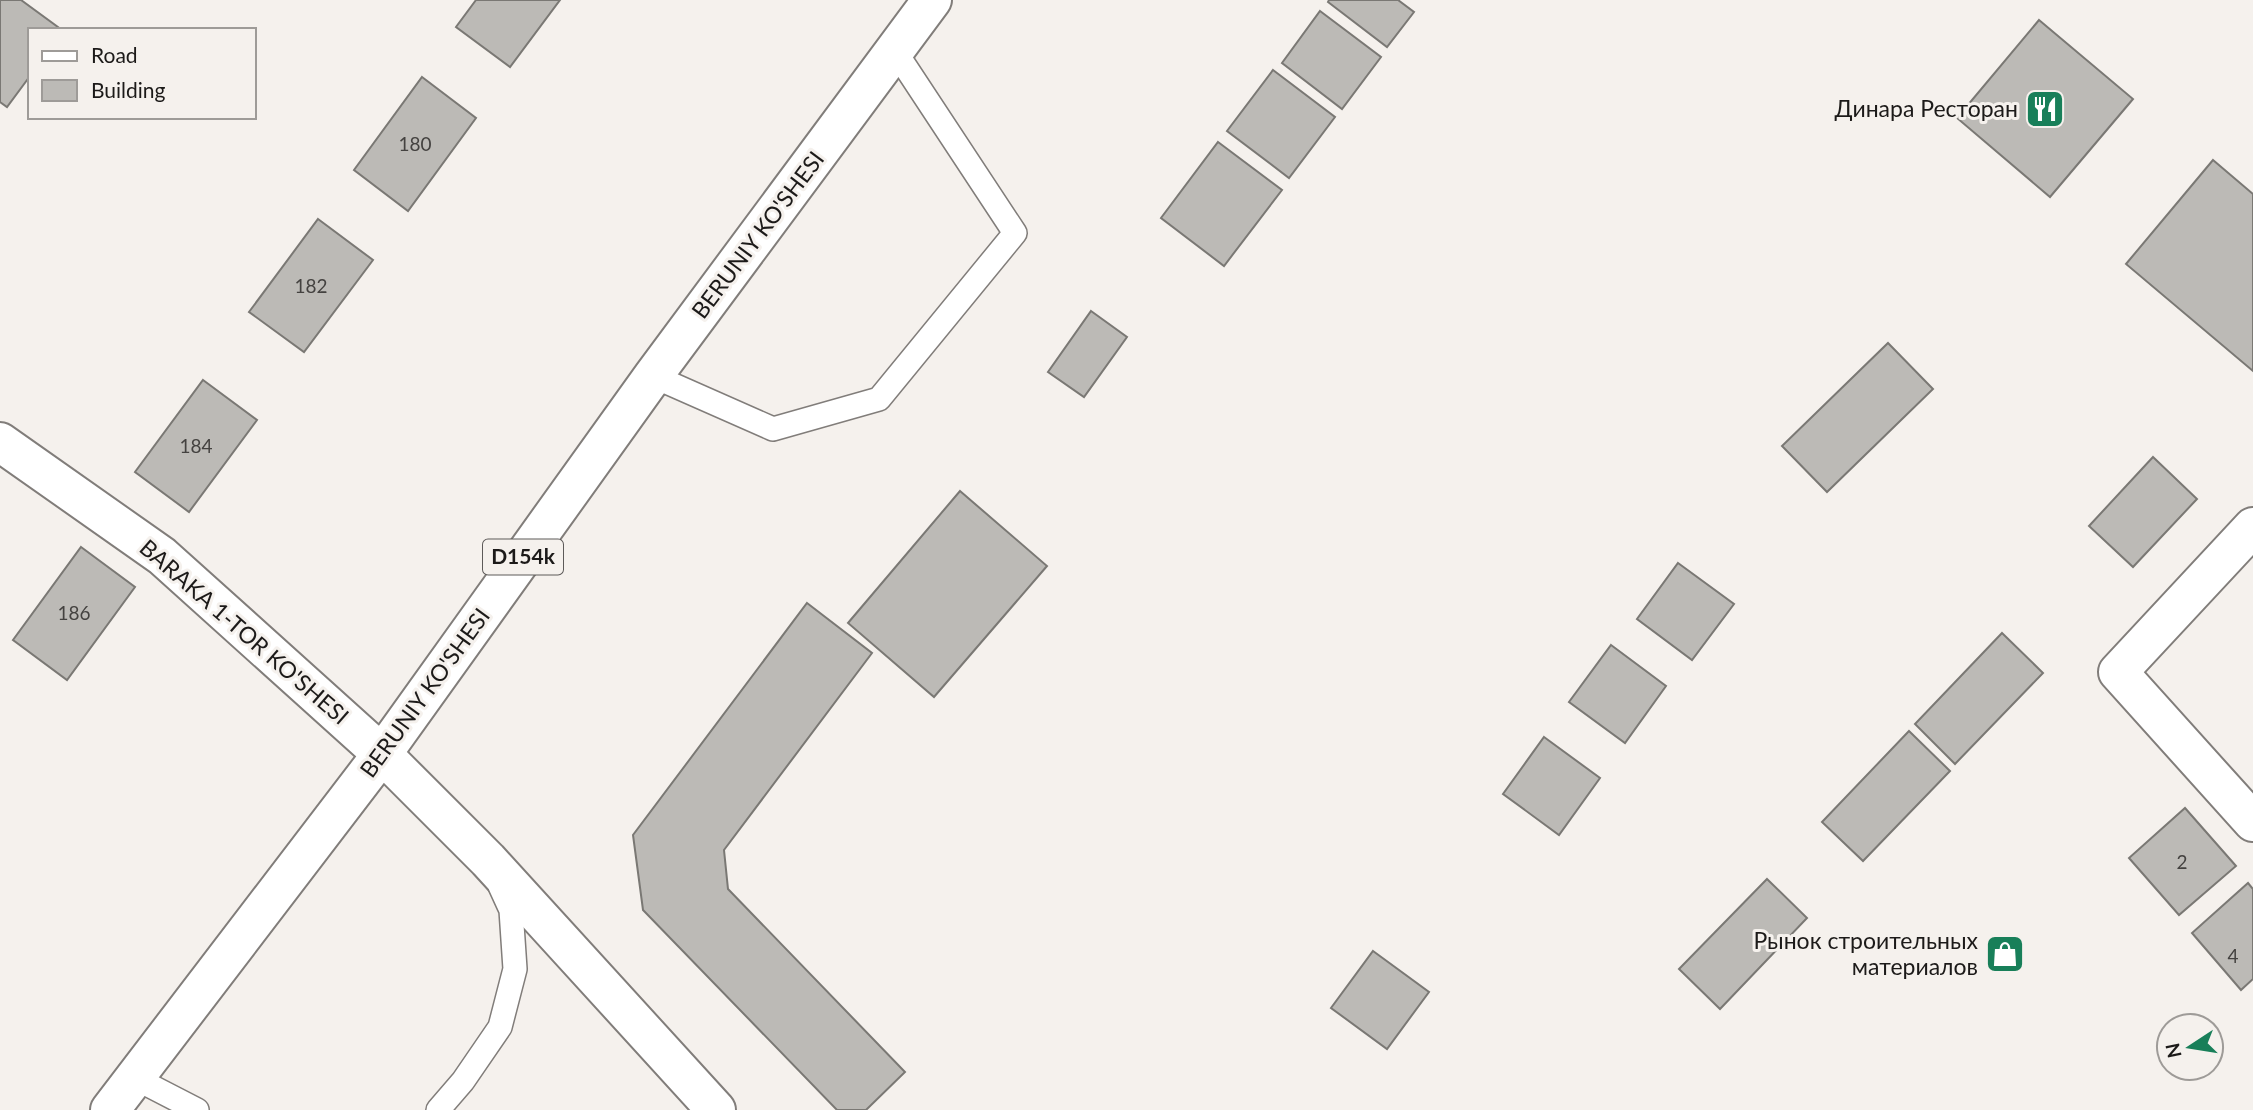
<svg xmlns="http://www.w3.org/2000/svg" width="2253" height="1110" font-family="Lato,sans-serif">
<rect width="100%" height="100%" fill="#f5f1ed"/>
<g fill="#bcbab6" stroke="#7a7874" stroke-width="2">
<path d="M0,0H21L62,30H30V76L7,107L0,102Z"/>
<path d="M476,0H560L510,67L456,27Z"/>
<path d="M1329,0H1398L1414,12L1387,47L1328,2Z"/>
<path d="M1320,11L1381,57L1342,109L1282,63Z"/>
<path d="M2039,20L2133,99L2050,197L1957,118Z"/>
<path d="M1273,70L1335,117L1289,178L1227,131Z"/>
<path d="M422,77L476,118L408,211L354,170Z"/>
<path d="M1218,142L1282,190L1224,266L1161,218Z"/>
<path d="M2213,160L2253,194V371L2126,264Z"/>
<path d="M318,219L373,260L304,352L249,312Z"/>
<path d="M1091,311L1127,337L1084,397L1048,372Z"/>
<path d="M1888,343L1933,389L1827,492L1782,446Z"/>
<path d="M203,380L257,420L189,512L135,472Z"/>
<path d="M2153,457L2197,499L2133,567L2089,526Z"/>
<path d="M960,491L1047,566L934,697L848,623Z"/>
<path d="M81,547L135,587L67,680L13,640Z"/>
<path d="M1678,563L1734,604L1692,660L1637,619Z"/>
<path d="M807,603L872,653L724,850L728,889L905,1072L866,1110H837L643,910L633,835Z"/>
<path d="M2002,633L2043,673L1955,764L1915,724Z"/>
<path d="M1611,645L1666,686L1625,743L1569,702Z"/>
<path d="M1909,731L1950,771L1863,861L1822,822Z"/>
<path d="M1544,737L1600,778L1559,835L1503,794Z"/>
<path d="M2185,808L2236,866L2179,915L2129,858Z"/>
<path d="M1767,879L1807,918L1720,1009L1679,969Z"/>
<path d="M2248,883L2253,889V979L2241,990L2192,933Z"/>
<path d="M1373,951L1429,992L1387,1049L1331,1008Z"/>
</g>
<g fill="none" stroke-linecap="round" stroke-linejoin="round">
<g stroke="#817d7a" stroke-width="26">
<g id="lane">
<path d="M653,376L773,429L879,399L1015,233L895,51"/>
<path d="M133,1077L197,1110"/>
<path d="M438,1110L463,1081L500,1027L515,969L511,910L500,886"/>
</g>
</g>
<g stroke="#817d7a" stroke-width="42">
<g id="street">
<path d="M0,442L162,556L382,754L488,860L716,1110"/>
<path d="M2253,527L2118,672L2253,822"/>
</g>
</g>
<g stroke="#817d7a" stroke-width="42">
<path id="primary" d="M110,1110L382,754L653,376L932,0"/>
</g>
<use href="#lane" stroke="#fff" stroke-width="23"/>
<use href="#street" stroke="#fff" stroke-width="38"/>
<use href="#primary" stroke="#fff" stroke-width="38"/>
</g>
<defs>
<g id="restaurant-square" transform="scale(2.0125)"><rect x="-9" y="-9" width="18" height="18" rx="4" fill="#187f59" stroke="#f5f1ed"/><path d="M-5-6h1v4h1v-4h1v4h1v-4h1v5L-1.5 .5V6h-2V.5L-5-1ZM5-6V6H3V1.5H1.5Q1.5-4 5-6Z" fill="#fff"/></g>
<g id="shop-square" transform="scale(2.0125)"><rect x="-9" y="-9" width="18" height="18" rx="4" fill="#187f59" stroke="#f5f1ed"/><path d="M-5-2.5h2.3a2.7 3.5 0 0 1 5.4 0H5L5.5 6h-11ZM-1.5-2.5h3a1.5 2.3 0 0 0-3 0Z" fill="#fff"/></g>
</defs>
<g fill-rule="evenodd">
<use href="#restaurant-square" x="2045" y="109"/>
<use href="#shop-square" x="2005" y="954"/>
</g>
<g text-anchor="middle" stroke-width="6" stroke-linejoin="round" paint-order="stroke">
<g font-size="19" fill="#444240">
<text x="415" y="151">180</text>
<text x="311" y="293">182</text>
<text x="196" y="453">184</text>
<text x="74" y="620">186</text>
<text x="2182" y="869">2</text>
<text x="2233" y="963">4</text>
</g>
<rect fill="#f5f1ed" stroke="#5d5a59" stroke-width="2" x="483" y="539.5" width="80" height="35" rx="5"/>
<g font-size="21" font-weight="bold" fill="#1c1a19">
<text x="523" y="564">D154k</text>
</g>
<g font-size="23" fill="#1c1a19" stroke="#f5f1ed" text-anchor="end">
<text x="2018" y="117">Динара Ресторан</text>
<text x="1978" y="949">Рынок строительных<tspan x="1978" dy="26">материалов</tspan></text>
</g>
<g font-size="23" fill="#1c1a19" stroke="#f5f1ed">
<text transform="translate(758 235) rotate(-53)" y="8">BERUNIY KO'SHESI</text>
<text transform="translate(244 632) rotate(41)" y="8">BARAKA 1-TOR KO'SHESI</text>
<text transform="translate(425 693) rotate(-54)" y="8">BERUNIY KO'SHESI</text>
</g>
</g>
<rect x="28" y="28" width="228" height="91" fill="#f5f1ed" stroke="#9e9b98" stroke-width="2"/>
<rect x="42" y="51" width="35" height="10" fill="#ffffff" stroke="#9e9b98" stroke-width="2"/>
<text x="91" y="63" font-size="21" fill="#1c1a19">Road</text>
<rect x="42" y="80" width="35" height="21" fill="#bcbab6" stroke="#9e9b98" stroke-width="2"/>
<text x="91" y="98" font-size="21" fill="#1c1a19">Building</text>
<g transform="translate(2190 1047) rotate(258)"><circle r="33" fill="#f5f1ed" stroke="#9e9b98" stroke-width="2"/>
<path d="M0-5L12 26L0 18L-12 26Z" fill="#187f59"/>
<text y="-10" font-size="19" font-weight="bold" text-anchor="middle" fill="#1c1a19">N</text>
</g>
</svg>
